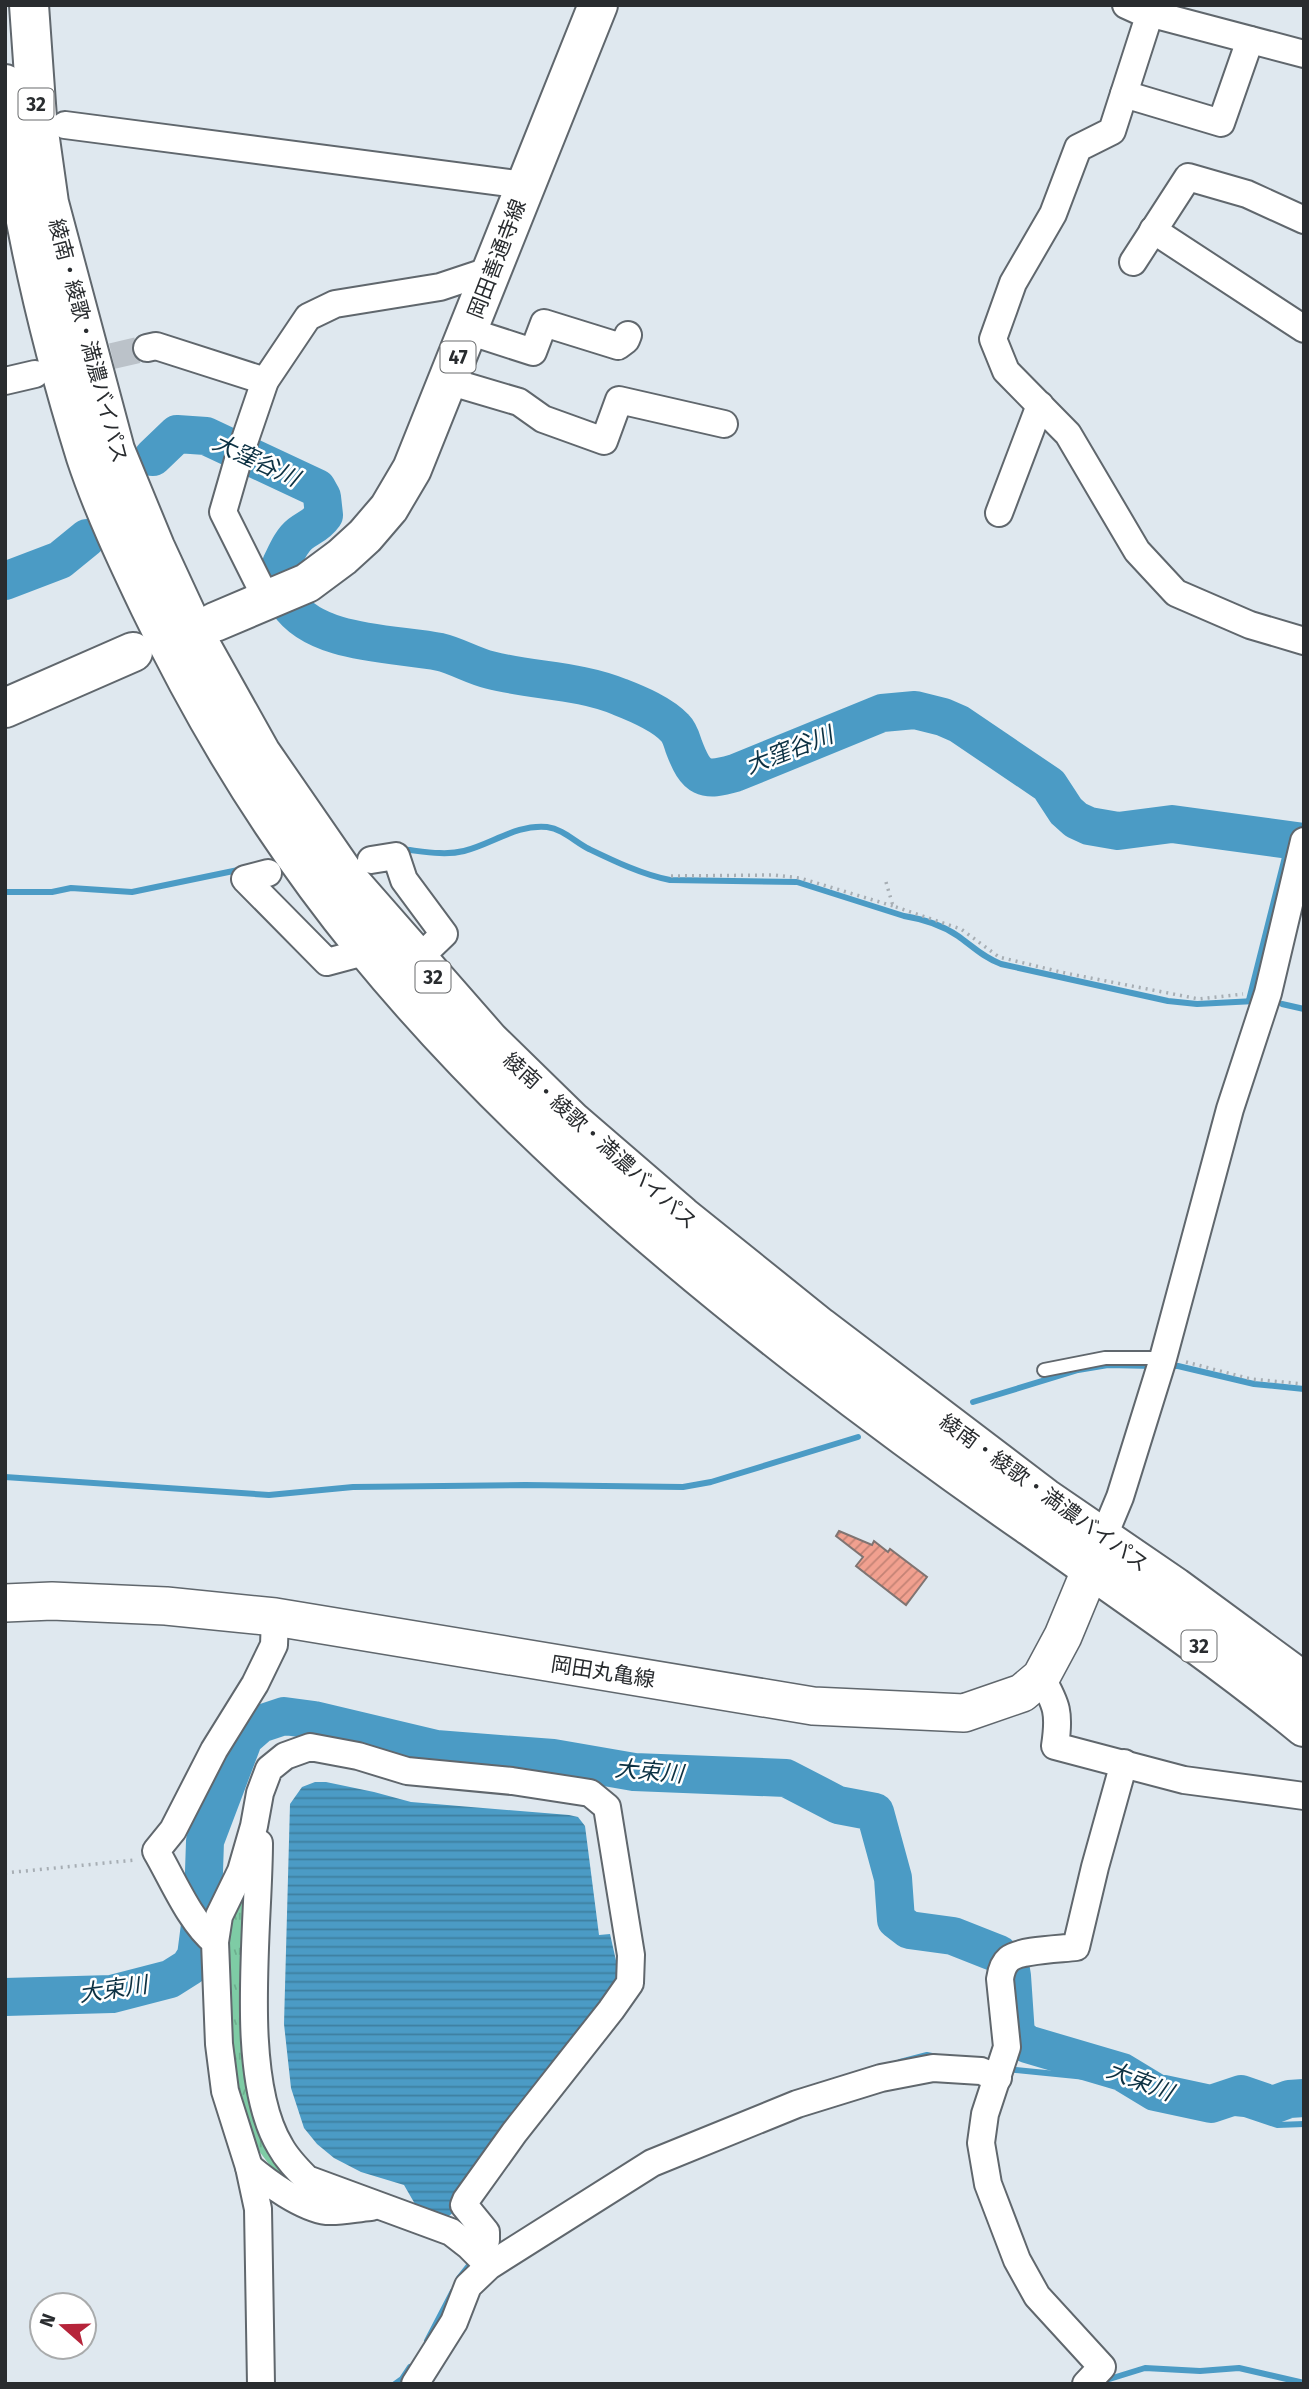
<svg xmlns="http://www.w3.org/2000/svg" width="1309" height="2389" font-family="'Fira Sans','Noto Sans JP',sans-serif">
<defs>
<pattern id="grass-tufts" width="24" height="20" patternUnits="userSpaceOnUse" patternTransform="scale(1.75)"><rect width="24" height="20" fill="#7ecca5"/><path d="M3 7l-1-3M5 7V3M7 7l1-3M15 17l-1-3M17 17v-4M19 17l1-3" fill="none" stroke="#6daf8e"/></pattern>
<pattern id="water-rules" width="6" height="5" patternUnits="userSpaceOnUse" patternTransform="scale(1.75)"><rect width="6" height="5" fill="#4b9bc5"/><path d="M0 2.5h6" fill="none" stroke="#3e7fa0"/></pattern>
<pattern id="building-hatch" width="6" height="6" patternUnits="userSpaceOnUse" patternTransform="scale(1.75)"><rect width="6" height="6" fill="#f1a08f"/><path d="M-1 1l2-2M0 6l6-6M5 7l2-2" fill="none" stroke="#c38375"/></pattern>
</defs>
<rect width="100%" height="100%" fill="#dfe8ef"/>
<path fill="url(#grass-tufts)" d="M254,1849L275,2153L354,2204L286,2187L253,2143L233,2075L226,1922Z"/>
<path fill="url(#water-rules)" d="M315,1782H326L374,1792L411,1802L569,1815L578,1817L585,1826L599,1935L610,1934L619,1974L614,1991L454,2212L445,2219L419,2211L404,2185L361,2172L334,2158L317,2144L304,2128L291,2088L284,2024L290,1804L302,1787Z"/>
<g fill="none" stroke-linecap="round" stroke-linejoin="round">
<g stroke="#4b9bc5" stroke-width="6">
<path d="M400,849C421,851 444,856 464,851C492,844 517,824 547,827C563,829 575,842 589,849C614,861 643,875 670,880L797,882L904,916C923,919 942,925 958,936C972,946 984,958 1001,964L1168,1001L1197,1004L1255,1001"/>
<path d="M5,892H52L71,888L132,892L243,869"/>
<path d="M1249,1000L1289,841"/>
<path d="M1282,1004L1304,1009"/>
<path d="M1168,1366H1178L1254,1384L1304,1389"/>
<path d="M973,1402L1078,1370L1108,1365L1154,1366"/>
<path d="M5,1477L269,1495L353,1487L525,1485L683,1487L711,1482L858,1437"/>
<path d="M900,2062L927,2055L937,2057"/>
<path d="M1006,2069L1096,2078L1121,2085L1152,2102L1175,2107L1244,2114L1277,2125L1304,2124"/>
<path d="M459,2278L474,2259"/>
<path d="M427,2341L453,2291"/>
<path d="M1103,2381L1145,2368L1200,2371L1239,2368L1304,2383"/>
<path d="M395,2384L402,2379L410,2367"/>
</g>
<g stroke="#4b9bc5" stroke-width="38">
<path d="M153,457L177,434L206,436L317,488L322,497L324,515C317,525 309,527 300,534C291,541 286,554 281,564"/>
<path d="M5,581L60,560L87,538"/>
<path d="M288,603C316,645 393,643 440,652C457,656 473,666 490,670C533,681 579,680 620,697C638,704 662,714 675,728C680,733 682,741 684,747C696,779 704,782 735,773L882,713L915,710L943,717L959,724L1049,785L1066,811L1076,820L1089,826L1118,831L1172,824L1304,842"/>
<path d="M5,1997L112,1994L170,1979L189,1967L196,1956L203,1902L205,1841L244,1738L260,1724L284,1716L314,1720L436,1749L553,1758L634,1772L786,1778L838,1805L875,1812L893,1878L896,1920L909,1930L953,1936L991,1951L999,1954L1011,1970L1012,1976L1016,2035L1027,2044L1122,2072L1155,2092L1211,2104L1241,2094L1273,2105L1289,2099L1304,2098"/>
</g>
</g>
<path fill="url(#building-hatch)" stroke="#7f7472" stroke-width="2" d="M839,1531L872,1545L874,1541L888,1552L890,1549L927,1577L906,1605L856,1566L863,1557L836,1536Z"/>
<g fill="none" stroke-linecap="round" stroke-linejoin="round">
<path stroke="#bbc2c9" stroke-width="26" stroke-dasharray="26 13" stroke-linecap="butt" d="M74,365L147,348"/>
<g stroke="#60676d" stroke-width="16">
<path id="lane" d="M1044,1370L1105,1358H1163"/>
</g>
<g stroke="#60676d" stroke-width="30">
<g id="street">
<path d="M1126,5L1137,10L1304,54"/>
<path d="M1150,13L1112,131L1078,148L1053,214L1013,283L993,339L1006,371L1068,434L1137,551L1176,593L1250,625L1304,641"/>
<path d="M1124,94L1221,123L1250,40"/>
<path d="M65,125L525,185"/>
<path d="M1153,230L1304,329"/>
<path d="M1133,262L1188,177L1247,194L1304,220"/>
<path d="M468,331L533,352L544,323L618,346L626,340L628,335"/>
<path d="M147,348L156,346L265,381"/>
<path d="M5,381L35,374"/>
<path d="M448,381L519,402L543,419L604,441L619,400L724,424"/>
<path d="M999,513L1040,405"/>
<path d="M267,600L223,512L238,460L265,381L308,317L335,304L440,287L494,269"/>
<path d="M371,860L396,856L404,880L444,934L417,960"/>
<path d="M268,873L245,879L327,962L368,951"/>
<path d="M1103,1538L1120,1497L1162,1362L1230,1109L1268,993L1304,841"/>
<path d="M1041,1677C1057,1705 1060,1713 1055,1746L1184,1780L1304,1796"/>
<path d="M259,1843C259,1925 238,2076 280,2146C287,2159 297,2169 307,2179L451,2232L469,2246L486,2263"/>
<path d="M215,1942L219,1916L241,1871L254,1826L260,1793L269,1769L285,1756L310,1747L358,1756L407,1771L512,1781L590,1793L607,1807L631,1955L630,1983L611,2010L514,2133L466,2200L464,2205L486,2232V2240L475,2251"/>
<path d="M249,2167C268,2183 302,2208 327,2211C341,2212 357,2208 371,2207"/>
<path d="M261,2384L258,2209L249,2167L225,2091L219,2044L215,1942C190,1922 172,1878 156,1851L173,1830L214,1750L255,1684L274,1645L275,1617"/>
<path d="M415,2384L454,2322L468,2286L489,2266L652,2163L797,2104L881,2078L933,2068L981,2071L998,2078"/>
<path d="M1086,2384L1102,2367L1037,2296L1017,2260L988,2184L981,2143L985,2114L1007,2047L1000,1979C1001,1972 1003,1964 1009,1959C1020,1950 1061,1949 1076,1947L1095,1867L1124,1763"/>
</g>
</g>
<g stroke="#60676d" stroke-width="40">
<path id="secondary" d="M5,1603L52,1601L166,1606L275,1617L813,1706L964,1713L1022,1693L1041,1677L1063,1636L1102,1542"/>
</g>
<g stroke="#60676d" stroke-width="42">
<g id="primary">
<path d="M215,622L307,583L342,557L365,536L389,508L412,469L598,5"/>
<path d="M5,708L133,652"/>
</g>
</g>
<g stroke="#60676d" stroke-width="42">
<g id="highway">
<path d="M29,5L37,118L49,203L115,450L155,547L200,644L261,753L348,879L489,1040L573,1122L682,1216L820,1327L1045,1498L1175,1587L1304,1682"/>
<path d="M5,84C19,211 48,335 86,457C103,508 127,559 150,607C208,728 280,844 365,948C492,1103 644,1236 802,1359C877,1417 953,1473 1031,1527C1123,1592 1216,1655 1304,1727"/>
</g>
</g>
<g stroke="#a7aeb4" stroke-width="3.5" stroke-dasharray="2 5" stroke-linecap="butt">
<path d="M671,876L774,875L800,878L893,906"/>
<path d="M886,882L893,906L961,929L999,957L1065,973L1199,999L1243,994"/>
<path d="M1186,1362L1251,1379L1304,1384"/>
<path d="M5,1873L135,1860"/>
</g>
<use href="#lane" stroke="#fff" stroke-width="12"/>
<use href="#street" stroke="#fff" stroke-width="26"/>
<use href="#secondary" stroke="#fff" stroke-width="37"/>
<use href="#primary" stroke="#fff" stroke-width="38"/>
<use href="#highway" stroke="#fff" stroke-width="38"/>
</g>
<g text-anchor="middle" stroke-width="5" stroke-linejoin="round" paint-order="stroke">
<g fill="#fff" stroke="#696b6d" stroke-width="2">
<rect x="18.5" y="88.5" width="35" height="31" rx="5"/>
<rect x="440.5" y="341.5" width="35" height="31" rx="5"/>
<rect x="415.5" y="961.5" width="35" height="31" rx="5"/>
<rect x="1181.5" y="1630.5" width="35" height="31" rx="5"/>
</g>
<g font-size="19" font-weight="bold" fill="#292c2f">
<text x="36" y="111">32</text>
<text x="458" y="364">47</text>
<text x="433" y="984">32</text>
<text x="1199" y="1653">32</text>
</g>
<g font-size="21" fill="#292c2f" stroke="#fff">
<text transform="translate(497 259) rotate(-69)" y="7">岡田善通寺線</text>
<text transform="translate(88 341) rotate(75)" y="7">綾南・綾歌・満濃バイパス</text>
<text transform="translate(600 1141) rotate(42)" y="7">綾南・綾歌・満濃バイパス</text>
<text transform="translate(1044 1493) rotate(36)" y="7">綾南・綾歌・満濃バイパス</text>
<text transform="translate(603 1672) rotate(9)" y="7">岡田丸亀線</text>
</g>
<g font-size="23" font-style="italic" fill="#0c3143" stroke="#fff">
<text transform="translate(256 460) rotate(25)" y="8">大窪谷川</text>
<text transform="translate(789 750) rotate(-21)" y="8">大窪谷川</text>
<text transform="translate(649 1771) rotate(5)" y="8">大束川</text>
<text transform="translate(113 1989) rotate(-8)" y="8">大束川</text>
<text transform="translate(1140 2081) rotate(21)" y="8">大束川</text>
</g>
</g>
<rect width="1309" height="2389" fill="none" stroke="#292c2f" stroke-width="14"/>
<g transform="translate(63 2326) rotate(290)"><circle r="33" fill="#ffffff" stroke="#a9abac" stroke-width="2"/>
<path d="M0-5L12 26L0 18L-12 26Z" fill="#b6243a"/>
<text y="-10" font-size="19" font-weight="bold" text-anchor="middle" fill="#292c2f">N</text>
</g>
</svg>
